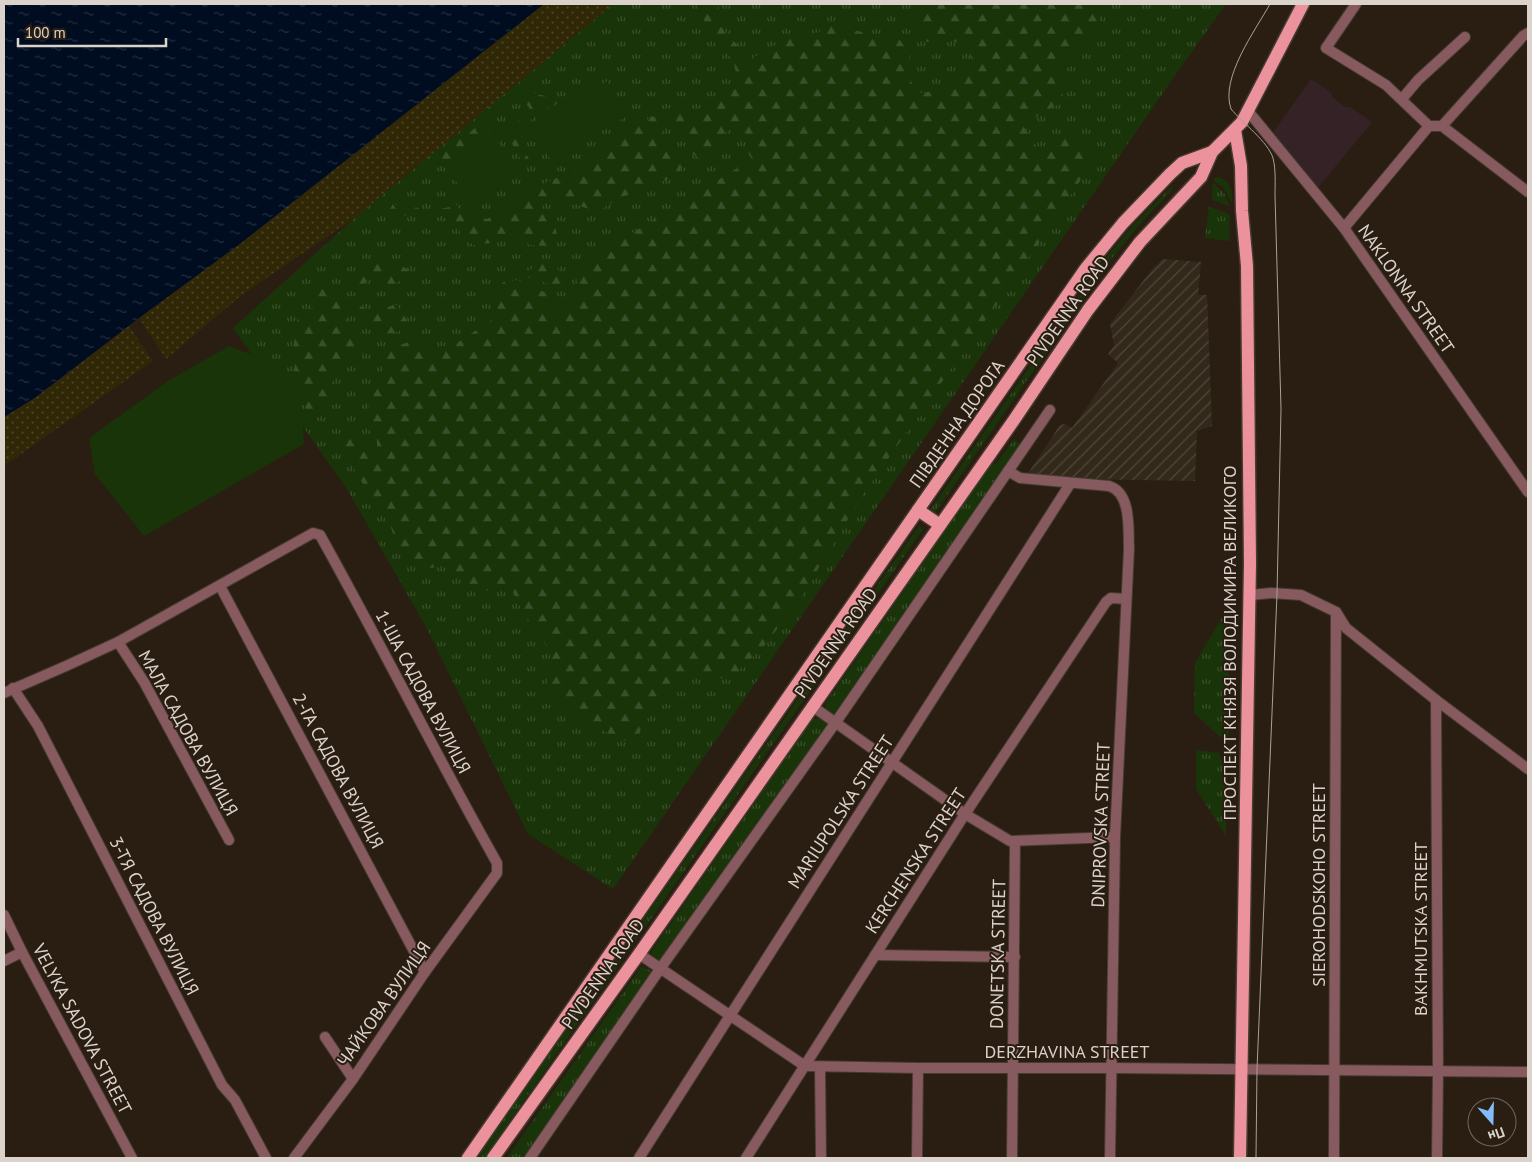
<svg xmlns="http://www.w3.org/2000/svg" width="1532" height="1162" font-family="'PT Sans',sans-serif">
<defs>
<pattern id="industrial-furrows" width="10" height="10" patternUnits="userSpaceOnUse" patternTransform="scale(1.25)"><rect width="10" height="10" fill="#33291b"/><path d="M-1 1l2-2M0 10L10 0M9 11l2-2" fill="none" stroke="#50473b"/></pattern>
<pattern id="grass-tufts" width="24" height="20" patternUnits="userSpaceOnUse" patternTransform="scale(1.25)"><rect width="24" height="20" fill="#193409"/><path d="M3 7l-1-3M5 7V3M7 7l1-3M15 17l-1-3M17 17v-4M19 17l1-3" fill="none" stroke="#3a502c"/></pattern>
<pattern id="forest-firs" width="22" height="20" patternUnits="userSpaceOnUse" patternTransform="scale(1.25)"><rect width="22" height="20" fill="#193409"/><path d="M5 1l3.5 6h-7zM16 11l3.5 6h-7z" fill="#3a502c"/></pattern>
<pattern id="sand-dots" width="8" height="8" patternUnits="userSpaceOnUse" patternTransform="scale(1.25)"><rect width="8" height="8" fill="#302706"/><path d="M2 2h.1M6 6h.1" fill="none" stroke="#4d4529" stroke-width="1.8" stroke-linecap="round"/></pattern>
<pattern id="water-ripples" width="26" height="14" patternUnits="userSpaceOnUse" patternTransform="scale(1.25)"><rect width="26" height="14" fill="#000c20"/><path d="M2 4q2-2 4 0t4 0M15 11q2-2 4 0t4 0" fill="none" stroke="#252e3f"/></pattern>
</defs>
<rect width="100%" height="100%" fill="#2a1e12"/>
<path fill="#342227" d="M1311,79L1332,93V97L1345,107H1350L1372,122L1317,189L1271,135Z"/>
<path fill="url(#industrial-furrows)" d="M1163,259L1201,262L1198,295H1207L1212,426L1197,431L1195,481L1025,478L1060,425L1065,424L1072,428L1118,363L1108,354L1114,345L1110,324L1153,268Z"/>
<g fill="url(#grass-tufts)">
<path d="M613,4H1226L1176,74L613,889L528,834L425,625L347,489L233,328L356,217Z"/>
<path d="M1216,177C1230,178 1233,192 1232,203L1223,187L1213,180Z"/>
<path d="M1213,183L1224,193L1230,206L1212,200Z"/>
<path d="M1171,187L1173,189L1139,225L1109,262L934,514L930,510L1105,259L1136,222Z"/>
<path d="M1209,207L1225,212L1230,216L1229,241L1205,238Z"/>
<path d="M1014,439L1021,445L838,713L831,714L826,711V703L991,465L997,463Z"/>
<path d="M919,526L923,529L484,1158H477Z"/>
<path d="M1229,606V745L1194,713L1195,663Z"/>
<path d="M813,719H825L828,725L661,962L654,959L651,952Z"/>
<path d="M1196,750L1219,753L1226,773V836L1196,789Z"/>
<path d="M641,967L650,970L652,974L524,1158H507Z"/>
</g>
<g fill="url(#forest-firs)">
<path d="M697,4H719L716,21L738,46L740,65L786,39L819,32L829,25L900,40L910,55C905,73 907,80 921,93C946,90 955,85 972,67L970,51C953,38 947,39 926,42L916,27L918,4H1093L1102,27L1066,53L1060,73L1063,101L1023,125L1038,149L1066,138L1089,149L1092,163L1037,246L862,496L801,597L765,645L729,680L695,672L670,683L636,737L623,741L586,722L563,699L546,688L551,657L541,635L532,626L518,603L509,584L479,593L459,577L448,564L427,569L406,562L396,536L345,455L341,435C356,429 355,440 365,447C369,449 373,451 377,453V441L367,427L368,410L385,361L370,350L371,346C388,350 401,346 417,338L423,349L437,350L454,345L493,319L500,302L494,290L505,281L519,280L522,286L549,293L554,302L546,314L583,301L584,295L577,286L576,268L752,159L749,155L747,134L731,129L717,139L716,152L705,161C690,156 692,150 685,138C682,132 678,126 674,121L678,108L685,116H695L738,81L733,60L719,44L700,15Z"/>
<path d="M523,87H529L534,93L556,99L557,103C552,109 545,108 539,112C531,118 527,126 520,134L524,151L529,159L525,161C514,156 514,145 509,136L518,121L529,112V107L520,99V91Z"/>
<path d="M654,116L663,131L667,149L681,165L679,176L665,180L643,193L622,196L597,212L572,203L556,195L542,200L543,209L553,220L558,238L547,246L529,245L522,237L507,235L492,243L473,245L461,235L457,222L445,218L434,210L450,207L455,203L461,212L487,219L509,208L530,189L572,172L611,139Z"/>
<path d="M482,122L488,130L492,131V135L447,169L439,161C445,146 470,134 482,122Z"/>
<path d="M393,204L419,208L418,216L394,215L389,211Z"/>
<path d="M552,259L570,290L519,275Z"/>
<path d="M377,261C393,261 398,262 411,272L406,283L400,281L389,286L384,279L378,278L376,275L370,276L364,284L360,285L356,282C360,270 366,266 377,261Z"/>
<path d="M317,288L342,289L343,305L348,324L368,339L363,354L336,362L330,400L308,416L303,398L295,382L294,344L296,324L301,311L313,308Z"/>
<path d="M354,304L359,305L367,311L380,304L387,307L397,305L410,325C398,333 388,337 374,330L373,325C364,321 357,313 354,304Z"/>
</g>
<g fill="url(#sand-dots)">
<path d="M544,4H613L356,217L243,294L166,359L139,318L241,243Z"/>
<path d="M129,326L153,361L4,466V417L36,397Z"/>
</g>
<g fill="#193409">
<path d="M607,81L627,116L551,160L531,126Z"/>
<path d="M492,135L519,172L474,206L447,169Z"/>
<path d="M229,346L278,364L301,395L304,444L144,536L95,474L89,438L168,381Z"/>
</g>
<path fill="url(#water-ripples)" d="M4,4H544L241,243L139,318L36,397L4,417Z"/>
<g fill="none" stroke-linecap="round" stroke-linejoin="round">
<g stroke="#463b30" stroke-width="12">
<g id="minor">
<path d="M1356,4L1326,48L1386,85L1429,126H1442L1528,192"/>
<path d="M1402,99L1418,80L1465,37"/>
<path d="M1248,111L1344,228L1528,492"/>
<path d="M1442,126L1523,36L1528,33"/>
<path d="M1344,228L1429,126"/>
<path d="M1008,471L1020,478L1109,486C1132,493 1128,530 1129,549L1115,837L1110,1158"/>
<path d="M220,586L425,972"/>
<path d="M1250,595L1271,593L1301,595L1336,612L1346,628L1436,700L1528,769"/>
<path d="M118,642L144,682L229,840"/>
<path d="M13,688L38,726L222,1085L235,1100L266,1158"/>
<path d="M4,693L66,666L118,642L313,533L320,535C381,644 436,755 497,863V873L425,972L353,1079L294,1158"/>
<path d="M1436,700L1438,1071L1437,1158"/>
<path d="M812,706L965,814L1010,841L1115,837"/>
<path d="M4,915L22,952L132,1158"/>
<path d="M639,954L805,1066L918,1068H1112L1528,1072"/>
<path d="M875,955L1015,957"/>
<path d="M4,961L22,952"/>
<path d="M325,1037L353,1079"/>
<path d="M820,1067L821,1158"/>
<path d="M530,1158L660,969L836,722L1050,410"/>
<path d="M639,1158L1070,484"/>
<path d="M746,1158L965,814L1106,602L1111,598L1126,599"/>
<path d="M917,1158L918,1068"/>
<path d="M1012,1158L1015,841"/>
<path d="M1334,1158L1336,612"/>
</g>
</g>
<g stroke="#463b30" stroke-width="15">
<g id="primary">
<path d="M1235,130L1241,166L1242,211L1247,266L1250,563L1240,1158"/>
<path d="M918,510L940,525"/>
<path d="M468,1158L1086,268L1123,223L1170,174L1182,163L1212,152"/>
<path d="M493,1158L639,954L1014,420L1088,310L1140,242L1201,177L1212,152L1242,122L1303,4"/>
</g>
</g>
<use href="#minor" stroke="#865a5e" stroke-width="10"/>
<use href="#primary" stroke="#ec929c" stroke-width="12"/>
<path stroke="#a9a097" stroke-width="1" d="M1256,1158L1257,1069L1277,594L1281,409L1275,195C1275,183 1276,170 1273,158C1268,142 1243,123 1231,109C1220,78 1255,31 1270,4"/>
</g>
<g text-anchor="middle" stroke-width="4" stroke-linejoin="round" paint-order="stroke">
<g font-size="18" fill="#dbd3cb" stroke="#2a1e12">
<text transform="translate(1406 289) rotate(55)" y="6">NAKLONNA STREET</text>
<text transform="translate(1068 311) rotate(-55)" y="6">PIVDENNA ROAD</text>
<text transform="translate(957 424) rotate(-55)" y="6">ПІВДЕННА ДОРОГА</text>
<text transform="translate(836 643) rotate(-55)" y="6">PIVDENNA ROAD</text>
<text transform="translate(1230 643) rotate(-90)" y="6">ПРОСПЕКТ КНЯЗЯ ВОЛОДИМИРА ВЕЛИКОГО</text>
<text transform="translate(423 692) rotate(62)" y="6">1-ША САДОВА ВУЛИЦЯ</text>
<text transform="translate(188 733) rotate(61)" y="6">МАЛА САДОВА ВУЛИЦЯ</text>
<text transform="translate(338 771) rotate(62)" y="6">2-ГА САДОВА ВУЛИЦЯ</text>
<text transform="translate(841 812) rotate(-57)" y="6">MARIUPOLSKA STREET</text>
<text transform="translate(1101 825) rotate(-88)" y="6">DNIPROVSKA STREET</text>
<text transform="translate(916 861) rotate(-57)" y="6">KERCHENSKA STREET</text>
<text transform="translate(1319 885) rotate(-90)" y="6">SIEROHODSKOHO STREET</text>
<text transform="translate(154 916) rotate(63)" y="6">3-ТЯ САДОВА ВУЛИЦЯ</text>
<text transform="translate(1421 929) rotate(-90)" y="6">BAKHMUTSKA STREET</text>
<text transform="translate(998 954) rotate(-89)" y="6">DONETSKA STREET</text>
<text transform="translate(603 974) rotate(-55)" y="6">PIVDENNA ROAD</text>
<text transform="translate(384 1004) rotate(-55)" y="6">ЧАЙКОВА ВУЛИЦЯ</text>
<text transform="translate(82 1029) rotate(62)" y="6">VELYKA SADOVA STREET</text>
<text x="1067" y="1058">DERZHAVINA STREET</text>
</g>
</g>
<rect width="1532" height="1162" fill="none" stroke="#dbd3cb" stroke-width="10"/>
<g transform="translate(1492 1122) rotate(160)"><circle r="24" fill="#2a1e12" stroke="#71665c"/>
<path d="M0-4L9 19L0 12L-9 19Z" fill="#82bcfa"/>
<text y="-8" font-size="14" font-weight="bold" text-anchor="middle" fill="#dbd3cb">Пн</text>
</g>
<path d="M18 38v8h148v-8" fill="none" stroke="#dbd3cb" stroke-width="2.5"/>
<text x="25" y="38" font-size="15" fill="#dbd3cb" stroke="#2a1e12" stroke-width="4" paint-order="stroke">100 m</text>
</svg>
